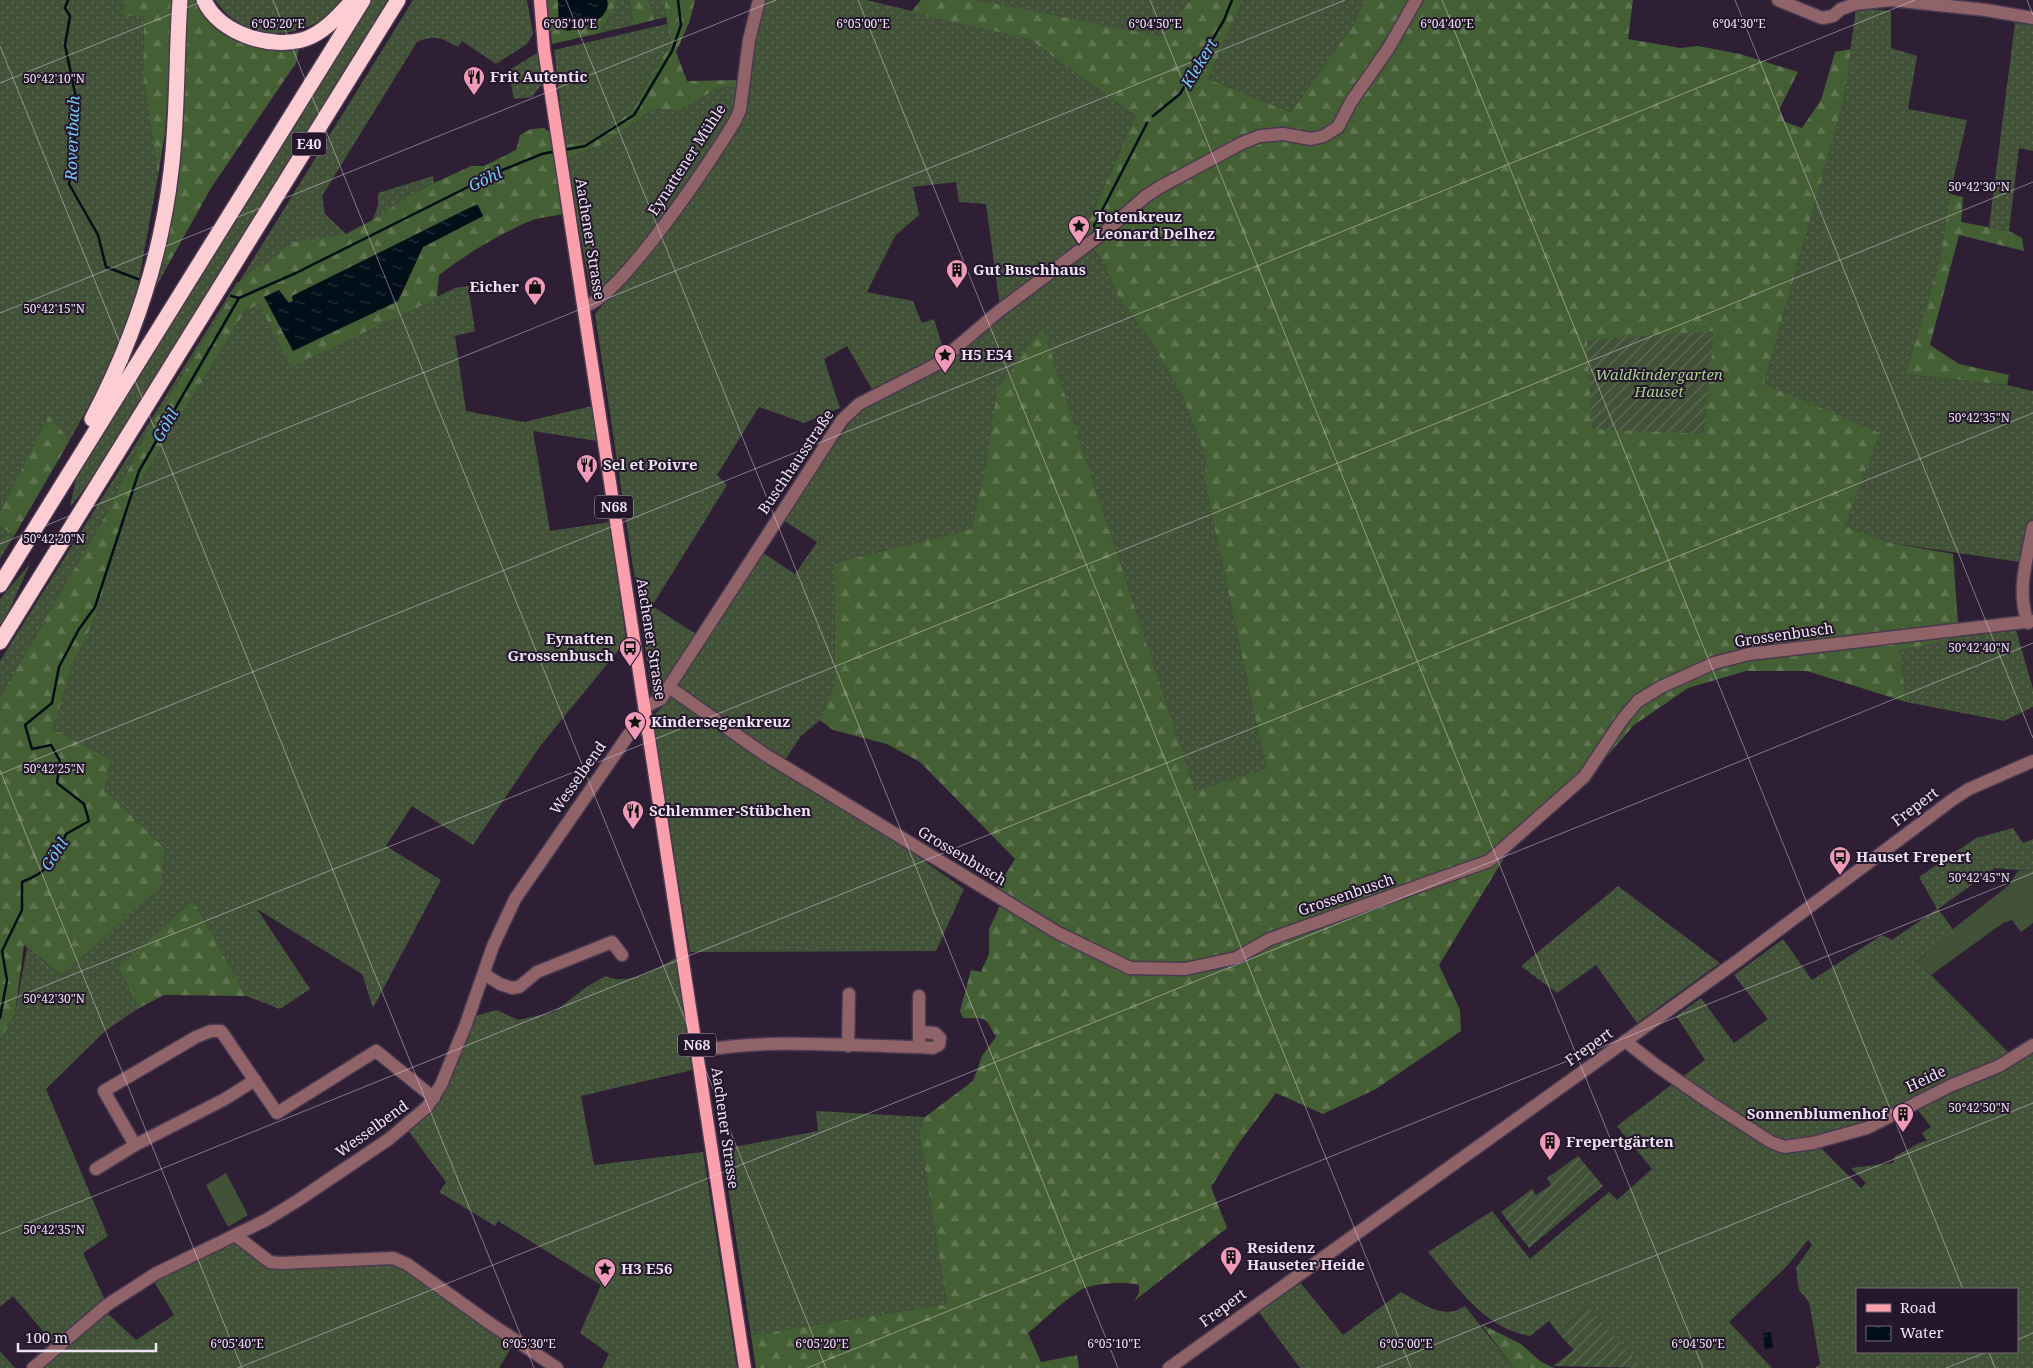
<svg xmlns="http://www.w3.org/2000/svg" width="2033" height="1368" font-family="'Noto Serif',serif">
<defs>
<pattern id="grass-dots" width="8" height="8" patternUnits="userSpaceOnUse" patternTransform="scale(1.25)"><rect width="8" height="8" fill="#425238"/><path d="M2 2h.1M6 6h.1" fill="none" stroke="#5e6b55" stroke-width="1.8" stroke-linecap="round"/></pattern>
<pattern id="forest-firs" width="22" height="20" patternUnits="userSpaceOnUse" patternTransform="scale(1.25)"><rect width="22" height="20" fill="#455f34"/><path d="M5 1l3.5 6h-7zM16 11l3.5 6h-7z" fill="#607652"/></pattern>
<pattern id="garden-furrows" width="10" height="10" patternUnits="userSpaceOnUse" patternTransform="scale(1.25)"><rect width="10" height="10" fill="#425238"/><path d="M-1 1l2-2M0 10L10 0M9 11l2-2" fill="none" stroke="#5e6b55"/></pattern>
<pattern id="water-ripples" width="26" height="14" patternUnits="userSpaceOnUse" patternTransform="scale(1.25)"><rect width="26" height="14" fill="#020f18"/><path d="M2 4q2-2 4 0t4 0M15 11q2-2 4 0t4 0" fill="none" stroke="#27323a"/></pattern>
</defs>
<rect width="100%" height="100%" fill="#2e1f35"/>
<g fill="url(#grass-dots)" fill-rule="evenodd">
<path d="M0,0H124L123,16H144L143,76L158,176L136,295L122,338L105,376L70,440L49,417L0,512Z"/>
<path d="M215,0H342C337,6 332,13 326,18C322,21 316,23 312,25C277,41 237,33 215,0Z"/>
<path d="M370,0H391L102,467L70,507L78,468Z"/>
<path d="M413,0H527L533,34L527,44L496,64L462,41L458,47C441,38 436,34 417,42L322,196L325,214L346,234L239,283L147,432L105,516L0,697V661L237,282H239Z"/>
<path d="M618,0H629L634,25L600,33Z"/>
<path d="M649,0H664L668,17L654,20Z"/>
<path d="M765,0H866L1029,39L1135,116L1082,235L1086,241L1000,307L986,204L959,202L956,182L913,187L919,215L895,236L867,292L913,301L922,323L934,319L944,352L930,362L873,391L847,346L824,359L840,408L804,423L759,407L717,475L727,485L652,606L699,636L653,700L595,314L687,205L742,118L753,37Z"/>
<path d="M978,0H1190L1161,36Z"/>
<path d="M1243,0H1365L1353,25L1291,112L1208,79Z"/>
<path d="M1856,8L1891,11V48L1917,56L1908,109L1967,120L1950,194L1940,260L1905,374L2007,385L2033,391V564L1891,543L1843,526L1764,384L1843,104Z"/>
<path d="M2015,23L2033,25V151L2019,148L2009,231L1989,227Z"/>
<path d="M667,24L670,44L631,112L588,141L565,145L554,50Z"/>
<path d="M537,53L542,84L532,97L514,99L508,71Z"/>
<path d="M719,87L738,88L736,111L660,226L594,297L591,293L566,159L606,143L653,109L680,111Z"/>
<path d="M433,176L434,183L372,221L378,206V193Z"/>
<path d="M1089,246L1104,263L1116,293L1155,348L1181,393L1206,457L1204,479L1266,769L1195,792L1043,328L987,462L971,529L834,563L835,683L820,720L801,736L785,760L678,692V685L763,553L795,574L817,542L783,520L853,418Z"/>
<path d="M160,263L168,265L155,289Z"/>
<path d="M468,286L475,331L455,336L466,411L524,422L592,406L597,441L533,431L550,531L610,522L626,641L541,745L473,845L412,806L386,846L441,880L373,1008L362,974L257,909L310,989L280,1009L246,996L193,900L118,967L139,1008L105,1031L46,1089L108,1236L83,1253L105,1300L53,1343L13,1296L0,1307V1040L15,1014L27,948L61,975L164,848L105,789L111,759L53,729L72,667L96,616L130,499L245,311L259,303L382,323L455,288Z"/>
<path d="M0,526L14,536L0,559Z"/>
<path d="M30,564L0,631V599Z"/>
<path d="M2016,630L2033,689V707L2004,721L1906,702L1900,649L1959,637Z"/>
<path d="M671,696L783,762L964,889L936,951L690,952L652,718Z"/>
<path d="M2013,828L2023,843L2033,839V876L2029,871L1995,868L1938,909L1955,932L1917,961L2011,1055C1990,1064 1969,1073 1948,1082C1908,1100 1814,1155 1773,1137L1682,1077L1705,1060L1676,1016L1701,998L1734,1043L1768,1019L1734,975L1783,939L1812,980L1882,935L1892,940L1937,909L1919,877L1976,838Z"/>
<path d="M1618,886L1720,963L1637,1023L1596,965L1557,993L1521,966Z"/>
<path d="M677,957L692,1070L581,1096L594,1165L703,1152L737,1368H602L609,1354L580,1333L601,1285L498,1221L495,1226L439,1192L446,1182L407,1129L435,1108L475,1016L497,1010L518,1020L554,1012L585,988L605,976C630,986 655,970 677,957Z"/>
<path d="M2033,1050V1368H1815L1820,1364L1809,1302L1799,1290L1796,1268L1812,1245L1808,1240L1787,1266L1729,1322L1772,1368H1643L1588,1306L1558,1333L1549,1321L1530,1336C1483,1328 1457,1286 1428,1252L1492,1211L1530,1259L1609,1192L1617,1200L1652,1169L1617,1126L1674,1083L1779,1150L1789,1153L1819,1146L1861,1188L1866,1183L1851,1168L1893,1163L1895,1156C1906,1152 1916,1142 1927,1141L1922,1133L1931,1127L1914,1105ZM1857,1289H2017V1352H1857Z"/>
<path d="M816,1111L925,1117L919,1133L947,1304L751,1335L722,1149L818,1131Z"/>
<path d="M243,1236L273,1260L395,1262L513,1345L499,1368H41L106,1312L136,1340L174,1315L153,1280Z"/>
<path d="M1299,1281L1343,1335L1401,1292C1422,1303 1443,1321 1465,1306L1514,1368H1300L1258,1311Z"/>
<path d="M0,1351L15,1368H0Z"/>
</g>
<g fill="url(#forest-firs)" fill-rule="evenodd">
<path d="M124,0H173L165,133L158,176L143,76L144,16H123Z"/>
<path d="M187,0H198L207,16L299,47L296,63L211,188L168,265L160,263Z"/>
<path d="M547,0H558L559,25C583,30 596,26 608,3L607,0H618L600,33L552,44Z"/>
<path d="M629,0H649L654,20L634,25Z"/>
<path d="M664,0H695L689,23L676,52L687,81L739,80L738,88L719,87L680,111L653,109L606,143L566,159L565,145L588,141L631,112L670,44Z"/>
<path d="M978,0L1161,36L1190,0H1243L1208,79L1291,112L1353,25L1365,0H1633L1628,39L1680,48L1698,46L1740,54L1798,72L1779,110L1785,122L1802,128L1821,100L1835,52L1851,49L1843,104L1764,384L1880,433L1844,526L1891,543L1953,554L1959,637L1900,650L1906,702L1807,671H1746L1688,688L1634,725L1582,785L1504,858L1439,965L1460,1010L1461,1031L1376,1089L1323,1114L1276,1093L1236,1147L1211,1187L1227,1228L1134,1301L1139,1293V1285C1126,1281 1090,1283 1079,1291C1061,1303 1045,1319 1028,1333L1041,1362L1077,1355L1079,1368H756L751,1335L947,1304L919,1133L925,1117L973,1081L982,1056L996,1037C983,1014 988,1019 963,1018L960,1011L971,970L981,972L989,954V929L1000,906L997,888L1015,859L920,762L887,744L833,730L820,720L835,683L834,563L971,529L987,462L997,390L1043,328L1195,791L1266,769L1204,479L1206,457L1181,393L1155,348L1116,293L1104,263L1082,236L1135,116L1029,39L911,12L921,0Z"/>
<path d="M544,128L551,133L564,214C554,216 543,217 533,220C504,231 463,256 439,275L437,298L291,367L259,304L245,311L130,499L96,616L72,667L53,729L111,759L105,789L164,848L161,886L61,975L24,945L15,1014L0,1040V697L105,516L147,432L239,283L294,242L333,237L346,234L382,215L392,207L434,183L471,166H484L516,150L520,135L531,129ZM478,205L483,216L423,247L398,301L293,351L279,290L288,303L293,301L292,296Z"/>
<path d="M1950,194L1963,197L1961,222L2009,231L2022,238L2024,251L1959,235L1930,345L1959,364L2009,375L2007,385L1905,374L1940,260Z"/>
<path d="M49,416L70,440L14,536L0,526V512Z"/>
<path d="M193,900L246,996L164,995L139,1008L118,967Z"/>
<path d="M1481,1324L1521,1344L1540,1361L1554,1368H1514Z"/>
</g>
<g fill="url(#garden-furrows)">
<path d="M1714,331L1704,434L1592,429L1587,340Z"/>
<path d="M1578,1156L1603,1186L1529,1248L1501,1212L1532,1189L1536,1195L1551,1185L1547,1178Z"/>
<path d="M1588,1306L1643,1368L1553,1366L1574,1350L1558,1333Z"/>
</g>
<g fill="#425238">
<path d="M2018,871H2030L2033,876V923L2021,932L2012,920L2003,923L1931,975L1917,961L1955,932L1953,929L2009,885Z"/>
<path d="M226,1173L248,1215L228,1227L206,1185Z"/>
</g>
<g fill="url(#water-ripples)">
<path d="M558,0H607C612,20 581,28 567,31L559,25Z"/>
<path d="M477,204L483,216L423,247L398,301L293,351L264,297L279,290L289,303L293,301L292,296Z"/>
<path d="M1771,1332L1773,1348L1765,1349L1763,1333Z"/>
</g>
<g fill="none" stroke-linecap="round" stroke-linejoin="round">
<g stroke="#020f18" stroke-width="2.5">
<path d="M68,0L65,8L70,16L65,45L76,98L74,161L69,184L98,235L106,267L138,279"/>
<path d="M1153,116L1180,94L1224,20L1232,0"/>
<path d="M564,150L585,146L634,115L672,51L681,25L678,0"/>
<path d="M1094,226L1147,123"/>
<path d="M231,296L239,298"/>
<path d="M0,1018L7,980L2,951L22,910V882C48,872 56,861 66,834L89,821L84,804L57,783L60,761L51,745L32,749L25,725L52,703L59,667L79,629L95,607L139,471L239,298L296,273L500,171L542,154L556,151"/>
</g>
<g stroke="#493a4f" stroke-width="15">
<g id="minor">
<path d="M1778,0L1822,18L1833,16L1841,9L1855,4L1891,0L1986,10L2033,18"/>
<path d="M584,306C618,301 715,155 735,121L740,110L749,40L759,0"/>
<path d="M2028,623C2016,591 2027,559 2033,527"/>
<path d="M669,687L764,754L1058,933L1130,968L1185,969L1236,958L1270,939L1489,861L1584,777L1622,720L1638,701L1661,687L1714,663L1749,654L2033,621"/>
<path d="M645,707L661,699L842,420L859,404L937,364L999,311L1107,230L1146,196L1160,187L1242,143L1260,136L1283,134L1311,139L1324,136L1338,127L1351,102L1388,49L1416,0"/>
<path d="M484,974L500,984L512,988L519,987L537,972L612,942L622,955"/>
<path d="M919,1032L935,1033L940,1038L939,1045L933,1048L919,1047"/>
<path d="M1625,1041L1657,1066L1712,1104L1771,1142L1784,1147L1813,1143L1867,1128L1950,1086L1999,1066L2033,1045"/>
<path d="M848,1046L849,994"/>
<path d="M698,1051C770,1038 845,1046 919,1047V996"/>
<path d="M135,1145L225,1099L255,1080"/>
<path d="M96,1169L135,1145L104,1091L196,1037L211,1031H221L277,1113L376,1051L434,1098"/>
<path d="M235,1235L270,1262L281,1263L393,1258L407,1264L488,1322L557,1368"/>
<path d="M33,1368L107,1305L155,1274L266,1220L297,1201L389,1139L427,1107L441,1085L466,1024L493,946L515,899L629,734L648,723"/>
<path d="M1169,1368L1740,959L1952,800L1969,789L2033,761"/>
</g>
</g>
<g stroke="#493a4f" stroke-width="15">
<path id="major" d="M540,0L544,49L745,1368"/>
</g>
<g stroke="#493a4f" stroke-width="18">
<g id="highway">
<path d="M204,0C219,34 272,50 305,39C325,32 339,15 353,0"/>
<path d="M92,419C133,341 161,259 171,171C178,114 176,57 180,0"/>
<path d="M0,585L363,0"/>
<path d="M0,642L398,0"/>
</g>
</g>
<use href="#minor" stroke="#906369" stroke-width="12"/>
<use href="#major" stroke="#fc9fad" stroke-width="12"/>
<use href="#highway" stroke="#fcced4" stroke-width="15"/>
</g>
<path fill="none" stroke="#ede3f2" stroke-width="1" stroke-opacity="0.45" d="M273,0L826,1368M566,0L1118,1368M858,0L1411,1368M1150,0L1703,1368M1442,0L1963,1289M1735,0L2033,738M2027,0L2033,15M0,46L534,1368M0,83L206,0M0,313L776,0M0,544L1345,0M0,770L242,1368M0,774L1915,0M0,1004L2033,182M0,1234L2033,413M2017,1340L2033,1333M1989,1352L1995,1368M238,1368L2033,643M807,1368L2033,873M1377,1368L2033,1103M1946,1368L1987,1352"/>
<defs>
<g id="restaurant-pin" transform="scale(1.125)"><path d="M0 17L-7.5 6A9.5 9.5 0 1 1 7.5 6Z" fill="#ef9ab8" stroke="#24162b"/><path d="M-5-6h1v4h1v-4h1v4h1v-4h1v5L-1.5 .5V6h-2V.5L-5-1ZM5-6V6H3V1.5H1.5Q1.5-4 5-6Z" fill="#111"/></g>
<g id="sight-pin" transform="scale(1.125)"><path d="M0 17L-7.5 6A9.5 9.5 0 1 1 7.5 6Z" fill="#ef9ab8" stroke="#24162b"/><path d="M0-6L1.8-2.2L6-1.7L2.9 1.2L3.7 5.4L0 3.3L-3.7 5.4L-2.9 1.2L-6-1.7L-1.8-2.2Z" fill="#111"/></g>
<g id="building-pin" transform="scale(1.125)"><path d="M0 17L-7.5 6A9.5 9.5 0 1 1 7.5 6Z" fill="#ef9ab8" stroke="#24162b"/><path d="M-4-6H4V6H1V3H-1V6H-4ZM-2.5-4.3h1.7v1.8h-1.7ZM.8-4.3h1.7v1.8H.8ZM-2.5-1h1.7V.8h-1.7ZM.8-1h1.7V.8H.8Z" fill="#111"/></g>
<g id="shop-pin" transform="scale(1.125)"><path d="M0 17L-7.5 6A9.5 9.5 0 1 1 7.5 6Z" fill="#ef9ab8" stroke="#24162b"/><path d="M-5-2.5h2.3a2.7 3.5 0 0 1 5.4 0H5L5.5 6h-11ZM-1.5-2.5h3a1.5 2.3 0 0 0-3 0Z" fill="#111"/></g>
<g id="bus-pin" transform="scale(1.125)"><path d="M0 17L-7.5 6A9.5 9.5 0 1 1 7.5 6Z" fill="#ef9ab8" stroke="#24162b"/><path d="M-5-6H5V4H4V6H2V4H-2V6H-4V4H-5ZM-3.5-4V0h7V-4ZM-3.5 1.2v1.5H-2V1.2ZM2 1.2v1.5H3.5V1.2Z" fill="#111"/></g>
</defs>
<g fill-rule="evenodd">
<use href="#restaurant-pin" x="474" y="77"/>
<use href="#sight-pin" x="1079" y="226"/>
<use href="#building-pin" x="957" y="270"/>
<use href="#shop-pin" x="535" y="287"/>
<use href="#sight-pin" x="945" y="355"/>
<use href="#restaurant-pin" x="587" y="465"/>
<use href="#bus-pin" x="630" y="648"/>
<use href="#sight-pin" x="635" y="722"/>
<use href="#restaurant-pin" x="633" y="811"/>
<use href="#bus-pin" x="1840" y="857"/>
<use href="#building-pin" x="1903" y="1114"/>
<use href="#building-pin" x="1550" y="1142"/>
<use href="#building-pin" x="1231" y="1257"/>
<use href="#sight-pin" x="605" y="1269"/>
</g>
<g text-anchor="middle" stroke-width="4" stroke-linejoin="round" paint-order="stroke">
<g fill="#24162b" stroke="#b1a6b6" stroke-width="1">
<rect x="291.5" y="132.5" width="35" height="23" rx="4"/>
<rect x="595" y="495.5" width="38" height="23" rx="4"/>
<rect x="678" y="1033.5" width="38" height="23" rx="4"/>
</g>
<g font-size="14" font-weight="bold" fill="#ede3f2">
<text x="309" y="149">E40</text>
<text x="614" y="512">N68</text>
<text x="697" y="1050">N68</text>
</g>
<g font-size="15" font-weight="bold" fill="#ede3f2" stroke="#24162b" text-anchor="start">
<text x="490" y="82">Frit Autentic</text>
<text x="1095" y="222">Totenkreuz<tspan x="1095" dy="17">Leonard Delhez</tspan></text>
<text x="973" y="275">Gut Buschhaus</text>
<text x="519" y="292" text-anchor="end">Eicher</text>
<text x="961" y="360">H5 E54</text>
<text x="603" y="470">Sel et Poivre</text>
<text x="614" y="644" text-anchor="end">Eynatten<tspan x="614" dy="17">Grossenbusch</tspan></text>
<text x="651" y="727">Kindersegenkreuz</text>
<text x="649" y="816">Schlemmer-Stübchen</text>
<text x="1856" y="862">Hauset Frepert</text>
<text x="1887" y="1119" text-anchor="end">Sonnenblumenhof</text>
<text x="1566" y="1147">Frepertgärten</text>
<text x="1247" y="1253">Residenz<tspan x="1247" dy="17">Hauseter Heide</tspan></text>
<text x="621" y="1274">H3 E56</text>
</g>
<g font-size="15" fill="#ede3f2" stroke="#24162b">
<text transform="translate(687 160) rotate(-57)" y="5">Eynattener Mühle</text>
<text transform="translate(590 239) rotate(81)" y="5">Aachener Strasse</text>
<text transform="translate(796 462) rotate(-56)" y="5">Buschhausstraße</text>
<text transform="translate(1784 635) rotate(-8)" y="5">Grossenbusch</text>
<text transform="translate(651 639) rotate(81)" y="5">Aachener Strasse</text>
<text transform="translate(578 778) rotate(-55)" y="5">Wesselbend</text>
<text transform="translate(1915 807) rotate(-37)" y="5">Frepert</text>
<text transform="translate(962 856) rotate(31)" y="5">Grossenbusch</text>
<text transform="translate(1346 895) rotate(-19)" y="5">Grossenbusch</text>
<text transform="translate(1589 1047) rotate(-35)" y="5">Frepert</text>
<text transform="translate(1926 1079) rotate(-25)" y="5">Heide</text>
<text transform="translate(725 1128) rotate(82)" y="5">Aachener Strasse</text>
<text transform="translate(372 1129) rotate(-36)" y="5">Wesselbend</text>
<text transform="translate(1223 1308) rotate(-36)" y="5">Frepert</text>
</g>
<g font-size="15" font-style="italic" fill="#a7d08c" stroke="#24162b">
<text x="1659" y="380">Waldkindergarten<tspan x="1659" dy="17">Hauset</tspan></text>
</g>
<g font-size="16" font-style="italic" fill="#78ccf7" stroke="#24162b">
<text transform="translate(1199 63) rotate(-59)" y="6">Klekert</text>
<text transform="translate(72 138) rotate(-88)" y="6">Rovertbach</text>
<text transform="translate(485 179) rotate(-25)" y="6">Göhl</text>
<text transform="translate(165 425) rotate(-60)" y="6">Göhl</text>
<text transform="translate(54 854) rotate(-57)" y="6">Göhl</text>
</g>
</g>
<g font-size="12" text-anchor="middle" fill="#ede3f2" stroke="#24162b" stroke-width="4" stroke-linejoin="round" paint-order="stroke">
<text x="278" y="28">6°05'20"E</text>
<text x="570" y="28">6°05'10"E</text>
<text x="863" y="28">6°05'00"E</text>
<text x="1155" y="28">6°04'50"E</text>
<text x="1447" y="28">6°04'40"E</text>
<text x="1739" y="28">6°04'30"E</text>
<text x="54" y="83">50°42'10"N</text>
<text x="1979" y="191">50°42'30"N</text>
<text x="54" y="313">50°42'15"N</text>
<text x="1979" y="422">50°42'35"N</text>
<text x="54" y="543">50°42'20"N</text>
<text x="1979" y="652">50°42'40"N</text>
<text x="54" y="773">50°42'25"N</text>
<text x="1979" y="882">50°42'45"N</text>
<text x="54" y="1003">50°42'30"N</text>
<text x="1979" y="1112">50°42'50"N</text>
<text x="54" y="1234">50°42'35"N</text>
<text x="237" y="1348">6°05'40"E</text>
<text x="529" y="1348">6°05'30"E</text>
<text x="822" y="1348">6°05'20"E</text>
<text x="1114" y="1348">6°05'10"E</text>
<text x="1406" y="1348">6°05'00"E</text>
<text x="1698" y="1348">6°04'50"E</text>
</g>
<rect x="1856" y="1288" width="162" height="65" fill="#24162b" stroke="#74687b"/>
<rect x="1866" y="1304" width="25" height="8" fill="#fc9fad" stroke="#74687b"/>
<text x="1900" y="1313" font-size="15" fill="#ede3f2">Road</text>
<rect x="1866" y="1326" width="25" height="15" fill="url(#water-ripples)" stroke="#74687b"/>
<text x="1900" y="1338" font-size="15" fill="#ede3f2">Water</text>
<path d="M18 1343v8h138v-8" fill="none" stroke="#ede3f2" stroke-width="2.5"/>
<text x="25" y="1343" font-size="15" fill="#ede3f2" stroke="#24162b" stroke-width="4" paint-order="stroke">100 m</text>
</svg>
